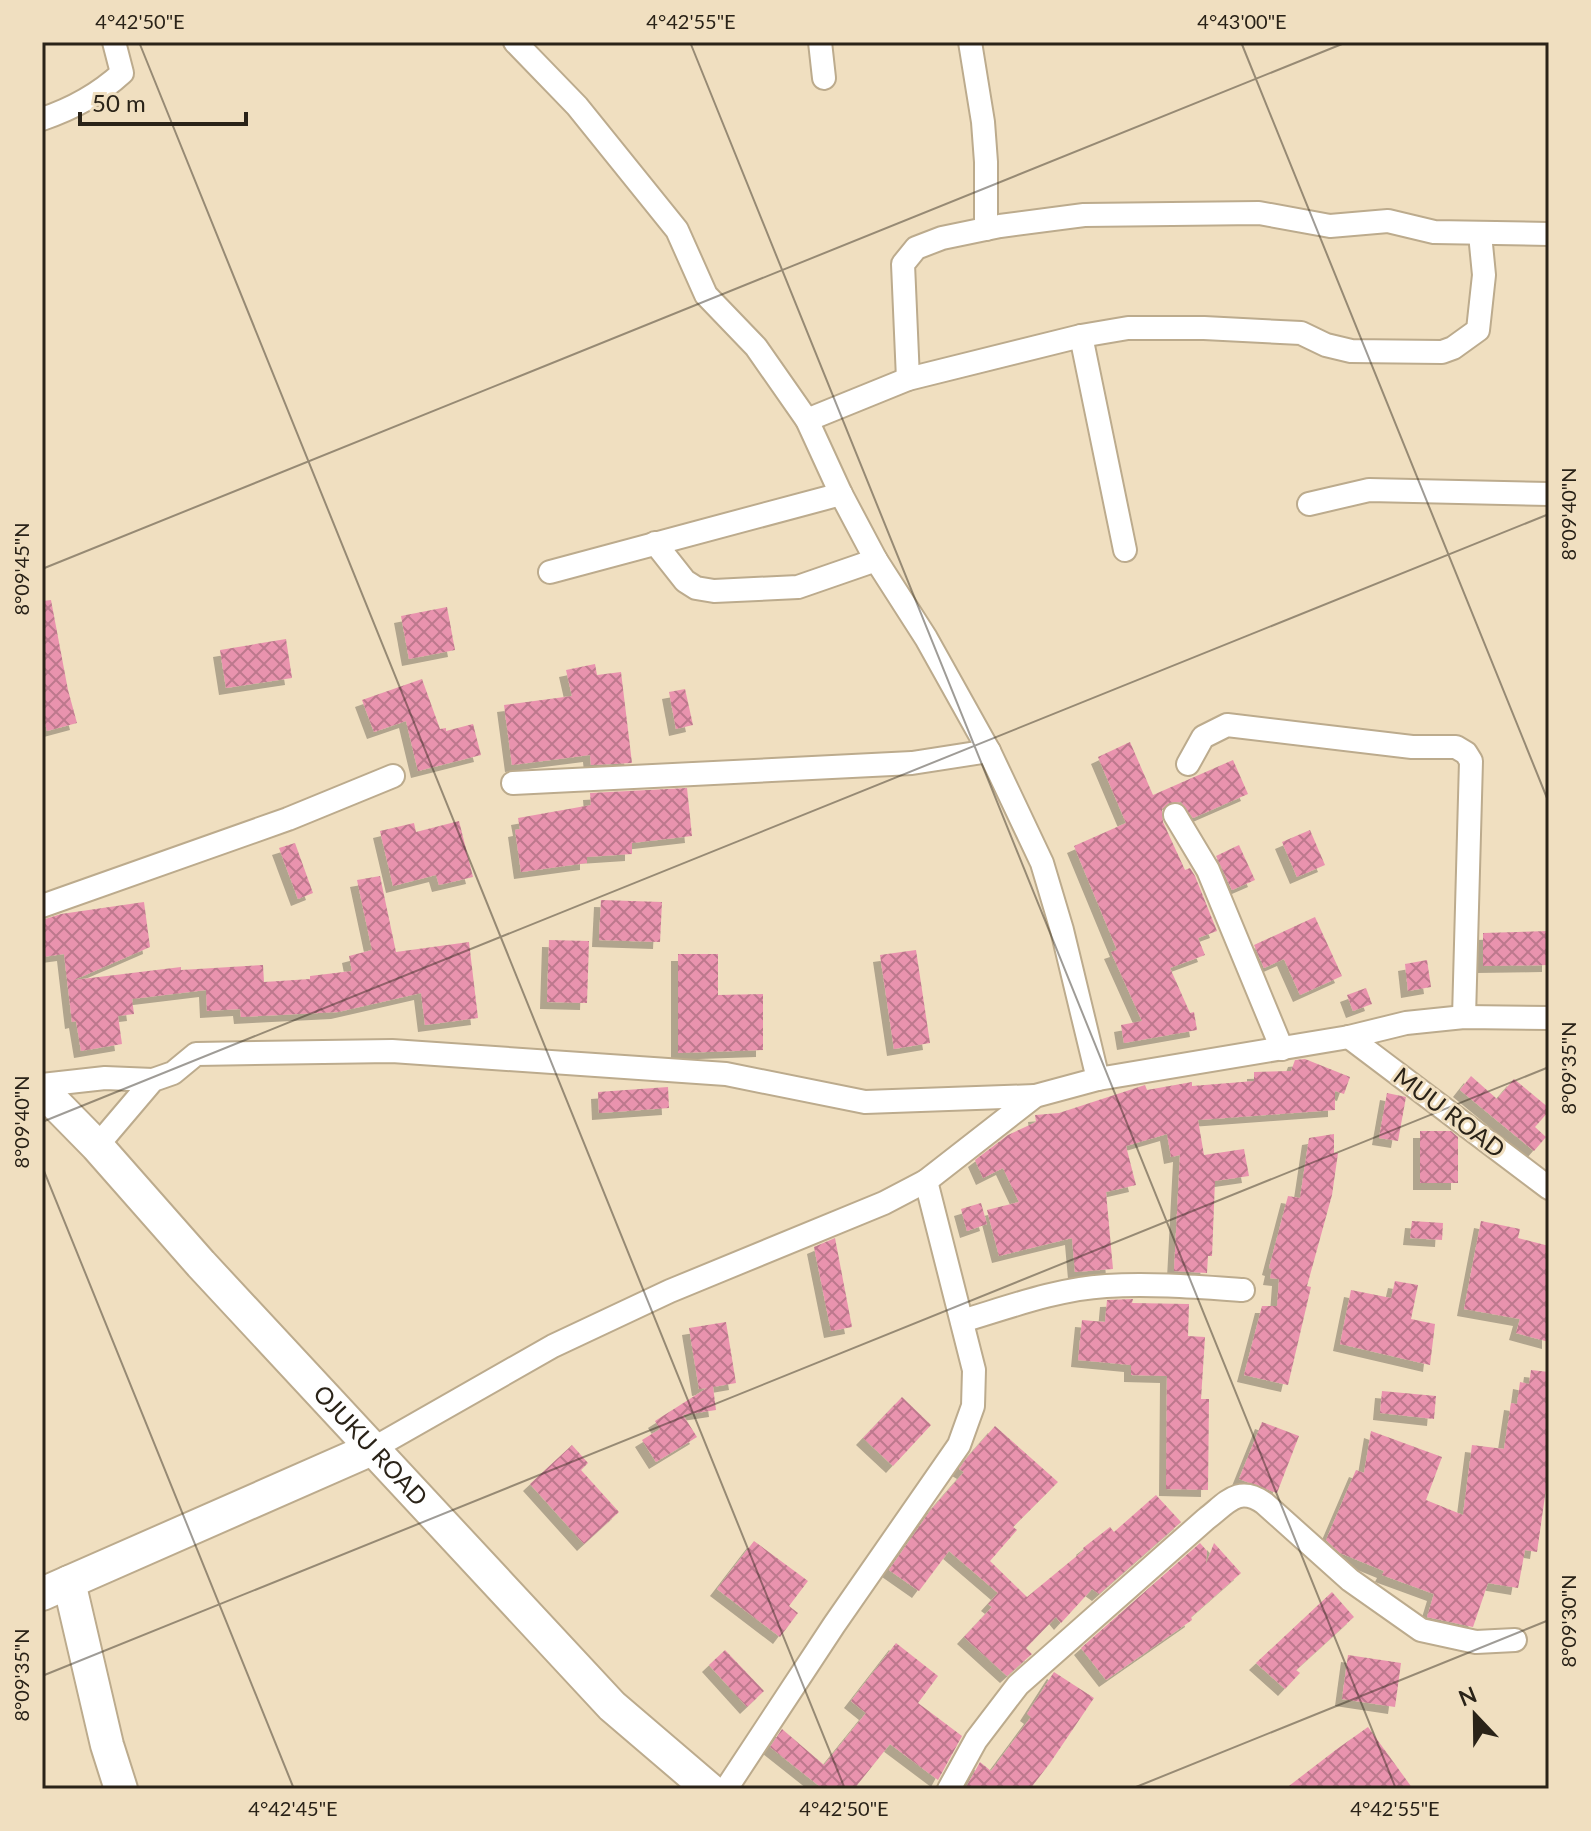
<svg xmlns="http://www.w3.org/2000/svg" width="1591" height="1831" font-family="Lato,sans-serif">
<defs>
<pattern id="building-cross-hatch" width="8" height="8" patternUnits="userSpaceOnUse" patternTransform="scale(2)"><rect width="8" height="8" fill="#e993ae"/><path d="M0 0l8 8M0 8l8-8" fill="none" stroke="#bd788d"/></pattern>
<filter id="shadow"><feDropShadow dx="-7" dy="7" stdDeviation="0" flood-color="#0004"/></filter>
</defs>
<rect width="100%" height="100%" fill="#f0dfc0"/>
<g fill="url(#building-cross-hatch)" filter="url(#shadow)">
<path d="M51,600L68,690L77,723L47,731L42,712V601Z"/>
<path d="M447,607L455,650L409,659L401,616Z"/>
<path d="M286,639L292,678L226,688L220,650Z"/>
<path d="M595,664L597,675L621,672L632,763L591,765L590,755L512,765L504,705L572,696L566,670Z"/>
<path d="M422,679L440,729L446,728V731L473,724L481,755L418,771L406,721L374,732L362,700Z"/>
<path d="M685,689L693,725L676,729L669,692Z"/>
<path d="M1130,742L1153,795L1233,760L1248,794L1193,818L1181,802L1169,803L1162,809L1163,822L1185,870L1190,868L1195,876L1217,931L1198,938L1205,955L1170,968L1190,1013L1194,1012L1197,1030L1124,1043L1121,1025L1142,1021L1111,952L1117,950L1074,846L1126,823L1098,757Z"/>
<path d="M687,788L692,836L632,843V854L587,857V863L521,872L515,830L520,829L518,818L591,805L590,793Z"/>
<path d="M459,821L473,877L439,885L436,875L393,886L380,831L414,823L416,832Z"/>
<path d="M1310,830L1325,865L1297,877L1282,842Z"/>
<path d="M295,843L313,893L298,899L279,848Z"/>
<path d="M1239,845L1255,880L1232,890L1216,856Z"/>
<path d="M380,876L396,952L469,942L478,1018L425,1025L421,993L338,1012L241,1017L240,1009L207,1011L206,990L132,999L134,1014L118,1016L122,1044L81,1051L76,1021L72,1022L64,954L42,957V920L61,914L144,902L150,947L74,980L181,967V970L263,965L264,982L310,979V976L352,971L349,956L372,950L357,880Z"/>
<path d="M601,900L662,902L660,942L599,940Z"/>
<path d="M1315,917L1342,976L1300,995L1284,959L1264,968L1254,945Z"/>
<path d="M1549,931V965L1483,966V933Z"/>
<path d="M549,940L589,941L587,1003L547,1002Z"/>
<path d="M916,950L930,1043L894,1049L880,955Z"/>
<path d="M678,954H718V995L763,994V1050L678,1053Z"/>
<path d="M1427,960L1431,987L1408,991L1405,964Z"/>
<path d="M1366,988L1372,1004L1353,1011L1347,995Z"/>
<path d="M1305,1059L1350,1077L1344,1094L1335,1091V1110L1198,1120L1204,1155L1244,1149L1249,1176L1215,1181L1212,1256H1208L1207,1273L1174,1271L1180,1155L1171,1157L1167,1134L1126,1146L1136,1185L1106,1192L1113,1269L1075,1272L1072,1238L999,1256L987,1210L1019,1202L1003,1168L983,1178L975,1160L1008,1135L1036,1122L1035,1115L1059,1113L1145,1085L1147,1090L1192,1082V1086L1254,1081V1072L1291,1071L1295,1060Z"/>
<path d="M1471,1076L1497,1099L1514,1079L1549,1108V1111L1535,1127L1546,1137L1534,1151L1460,1090Z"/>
<path d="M668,1087L669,1108L599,1113L598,1092Z"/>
<path d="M1387,1093L1406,1097L1398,1141L1379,1138Z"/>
<path d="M1420,1131H1451L1458,1137V1183H1420Z"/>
<path d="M1334,1134V1153H1338L1332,1195L1307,1286L1311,1287L1288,1385L1244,1375L1262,1306H1277L1279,1279L1270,1278L1272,1269L1269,1268L1288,1196L1300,1198L1309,1138Z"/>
<path d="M981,1203L987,1224L967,1231L961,1209Z"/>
<path d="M1412,1221L1443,1223L1442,1240L1410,1238Z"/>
<path d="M1481,1221L1520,1229L1518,1238L1549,1246V1342L1516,1333L1520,1319L1464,1309Z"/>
<path d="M835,1238L852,1327L831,1331L814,1247Z"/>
<path d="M1395,1281L1418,1285L1411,1319L1435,1324L1430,1365L1340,1344L1351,1290L1391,1298Z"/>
<path d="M1133,1299L1132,1303L1189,1304L1188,1336L1205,1337L1201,1399H1209L1208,1490L1166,1489L1167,1376L1131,1375V1365L1078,1360L1082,1320L1105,1322L1107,1300Z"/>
<path d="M726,1322L736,1383L713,1387L716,1410L683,1415L697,1437L656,1462L642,1440L660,1429L655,1421L707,1388L699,1389L689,1328Z"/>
<path d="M1531,1370L1549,1372V1468L1537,1552L1525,1550L1518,1588L1488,1583L1473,1627L1427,1617L1434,1594L1382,1575L1384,1571L1340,1553L1326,1540L1356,1470L1364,1473L1371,1431L1442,1457L1426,1500L1463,1515L1472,1445L1504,1449L1511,1403L1517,1404L1520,1382L1529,1384Z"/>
<path d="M1382,1391L1436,1396L1434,1419L1380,1413Z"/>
<path d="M902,1397L931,1425L893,1466L863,1438Z"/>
<path d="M1262,1422L1299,1436L1277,1493L1239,1479Z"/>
<path d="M995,1426L1058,1482L1013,1527L1017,1530L990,1561L1027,1597L1084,1550L1083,1548L1110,1527L1114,1532L1156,1495L1181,1522L1099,1594L1092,1589L1061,1623L1056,1617L1026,1648L1032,1654L1007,1676L964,1637L992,1607L988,1604L998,1593L949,1551L919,1591L889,1570L930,1511L964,1472L959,1469L966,1459Z"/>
<path d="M572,1445L588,1463L581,1470L619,1512L584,1544L530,1484Z"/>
<path d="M754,1541L808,1581L789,1606L798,1613L780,1637L717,1589Z"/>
<path d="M1200,1543L1207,1551L1206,1564L1214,1543L1241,1573L1191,1617L1192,1620L1106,1680L1081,1648Z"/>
<path d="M1332,1592L1354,1617L1296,1670L1300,1673L1285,1689L1256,1663Z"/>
<path d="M896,1643L938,1676L918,1703L962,1736L938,1780L890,1744L854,1789H823L770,1747L782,1729L824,1765L866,1713L851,1701Z"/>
<path d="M725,1650L764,1691L747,1707L709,1665Z"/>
<path d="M1348,1655L1401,1663L1395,1707L1342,1699Z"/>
<path d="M1054,1672L1094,1698L1050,1763L1030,1789H965L980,1762L991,1771L1031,1717L1027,1714Z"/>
<path d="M1368,1727L1413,1789H1285L1337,1749Z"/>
</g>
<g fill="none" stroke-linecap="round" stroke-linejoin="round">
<g stroke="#bcab8d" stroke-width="26">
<g id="street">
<path d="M515,42L577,106L677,230L706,295L756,347L807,420L841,494L876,560L926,638L989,751L1042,863L1062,930L1098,1079"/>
<path d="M820,42L824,78"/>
<path d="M970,42L983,122L986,162V229"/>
<path d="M42,119C72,109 99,94 122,73L114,42"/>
<path d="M1081,336L1125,550"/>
<path d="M908,379L903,264L916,248L942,238L1000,226L1084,215L1259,213L1330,226L1388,221L1434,232L1549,234"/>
<path d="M807,420L908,379L1081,336L1128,328H1204L1301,333L1326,345L1351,351L1442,352L1453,348L1478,330L1484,275L1480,234"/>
<path d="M1309,504L1369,490L1549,494"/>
<path d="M655,543L685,581L696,588L714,591L798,587L876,560"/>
<path d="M550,572L841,494"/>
<path d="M1188,764L1203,737L1227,725L1412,747H1456L1466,753L1471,761L1464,1017"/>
<path d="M513,783L912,763L989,751"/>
<path d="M1175,815L1208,870L1282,1049"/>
<path d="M42,906L288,819L393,776"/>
<path d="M1349,1037L1549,1188"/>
<path d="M42,1085L105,1078L153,1080"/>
<path d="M97,1146L153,1080L173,1073L196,1054L392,1051L726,1074L865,1102L1035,1096"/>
<path d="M962,1321C1009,1307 1057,1289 1106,1286C1150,1283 1199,1287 1243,1290"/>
<path d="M374,1448L553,1346L670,1291L884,1203L926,1181L1035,1096L1098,1079L1349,1037L1406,1023L1464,1017L1549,1018"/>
<path d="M726,1789L834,1625L959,1445L973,1406L974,1370L926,1181"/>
<path d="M949,1789L976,1740L1018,1685L1206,1519C1227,1503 1238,1485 1264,1503L1350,1580L1421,1630L1476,1642L1515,1640"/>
</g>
</g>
<g stroke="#bcab8d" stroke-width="36">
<g id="secondary">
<path id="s1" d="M42,1090L97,1146L201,1264L612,1706L709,1789"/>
<path d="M69,1582L107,1745L121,1789"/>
<path d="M42,1594L374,1448"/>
</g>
</g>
<use href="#street" stroke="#fff" stroke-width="22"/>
<use href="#secondary" stroke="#fff" stroke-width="32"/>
</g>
<path fill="none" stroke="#2a2318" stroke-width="2" stroke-opacity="0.45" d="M139,42L845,1789M690,42L1396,1789M1241,42L1549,803M42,569L1347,42M42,1122L1549,514M42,1166L294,1789M42,1676L1549,1067M1131,1789L1549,1620"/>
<g text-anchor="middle" stroke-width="6" stroke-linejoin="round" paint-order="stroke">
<g font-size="24" fill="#2a2318" stroke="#f0dfc0">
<text transform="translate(1449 1113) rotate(37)" y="8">MUU ROAD</text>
<text dy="8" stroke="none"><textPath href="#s1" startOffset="484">OJUKU ROAD</textPath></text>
</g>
</g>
<rect width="1591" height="1831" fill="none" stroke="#f0dfc0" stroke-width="88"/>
<g transform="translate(1475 1715) rotate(338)" stroke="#f0dfc0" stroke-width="6" paint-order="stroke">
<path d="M0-6L14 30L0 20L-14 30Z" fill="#2a2318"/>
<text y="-12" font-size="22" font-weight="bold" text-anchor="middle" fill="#2a2318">N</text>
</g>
<path d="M80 112v12h166v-12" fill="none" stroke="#2a2318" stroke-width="4"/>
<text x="92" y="112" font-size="24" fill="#2a2318" stroke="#f0dfc0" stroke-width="6" paint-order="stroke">50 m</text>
<rect x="44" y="44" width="1503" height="1743" fill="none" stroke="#2a2318" stroke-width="3"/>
<g font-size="20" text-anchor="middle" fill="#2a2318">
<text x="140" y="29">4°42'50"E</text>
<text x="691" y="29">4°42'55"E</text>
<text x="1242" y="29">4°43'00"E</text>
<text transform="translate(1569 514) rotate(-90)" y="7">8°09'40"N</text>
<text transform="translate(22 569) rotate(-90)" y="7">8°09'45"N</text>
<text transform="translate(1569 1068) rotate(-90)" y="7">8°09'35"N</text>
<text transform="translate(22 1122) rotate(-90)" y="7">8°09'40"N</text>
<text transform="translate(1569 1621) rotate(-90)" y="7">8°09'30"N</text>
<text transform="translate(22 1675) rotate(-90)" y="7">8°09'35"N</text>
<text x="293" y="1816">4°42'45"E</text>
<text x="844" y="1816">4°42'50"E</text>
<text x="1395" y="1816">4°42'55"E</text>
</g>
</svg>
